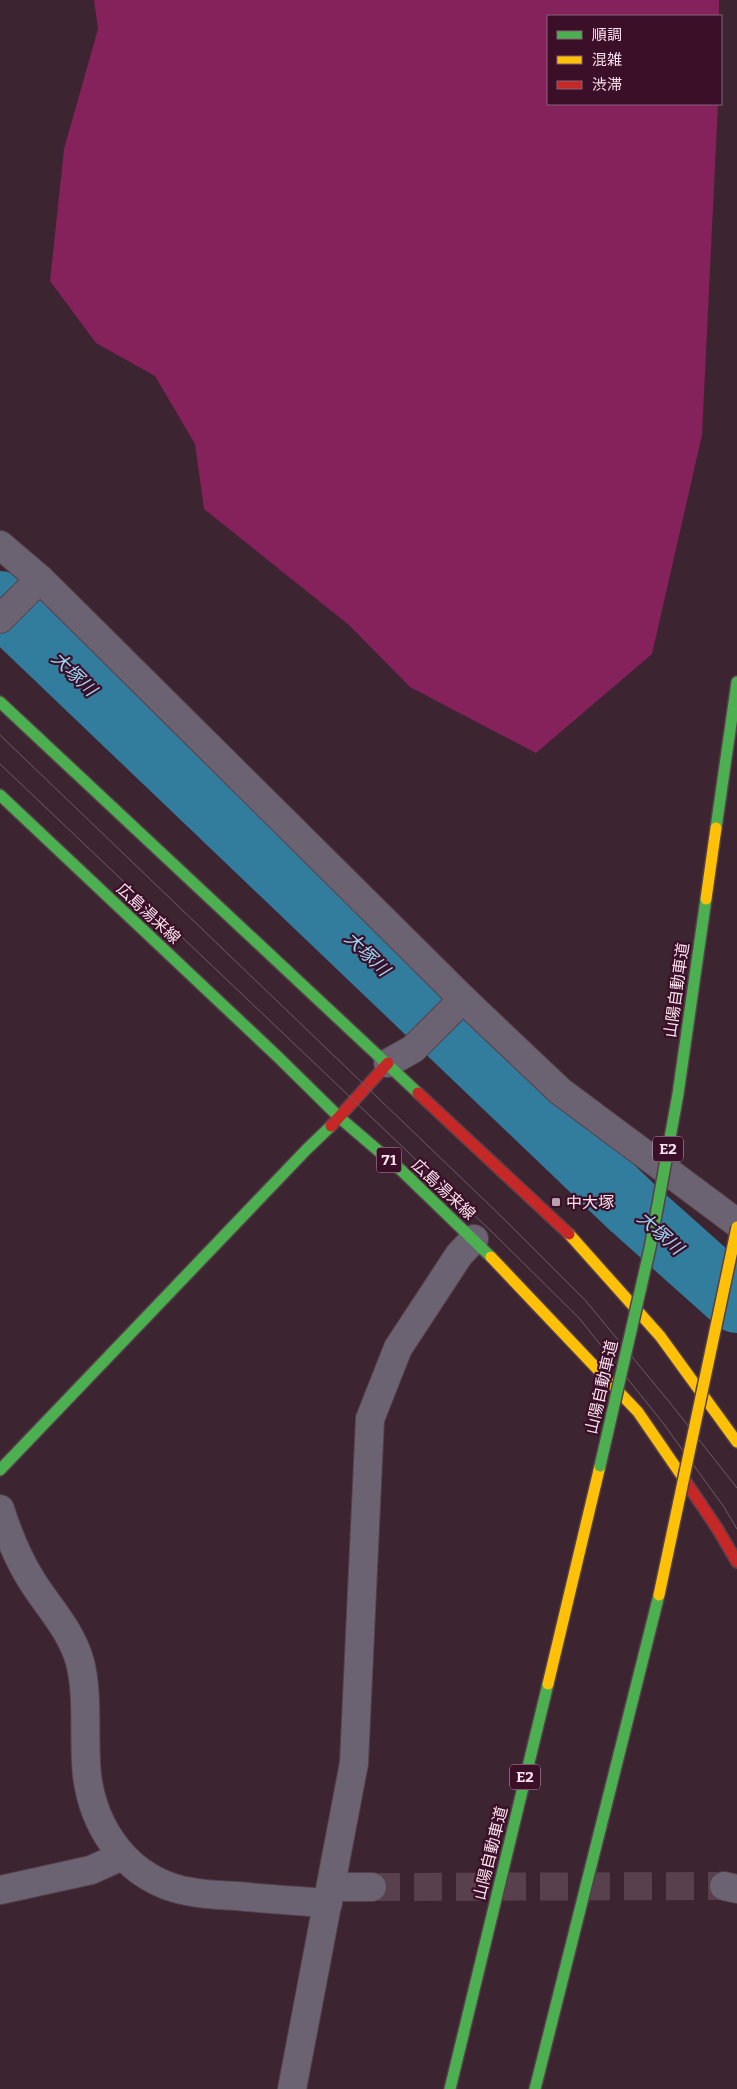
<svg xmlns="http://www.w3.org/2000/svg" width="737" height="2089" font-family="Bitter,'Noto Sans JP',serif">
<rect width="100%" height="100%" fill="#3c2431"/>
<path fill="#85225c" d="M94,0H719V16H548V104H718L702,435L652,654L536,753L410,687L349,625L204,509L195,444L155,376L96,343L50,281L64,149L98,29Z"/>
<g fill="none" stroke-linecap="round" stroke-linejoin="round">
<path stroke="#327c9d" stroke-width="64" d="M0,603L633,1208L737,1301"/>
<path stroke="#59404d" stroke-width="28" stroke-dasharray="28 14" stroke-linecap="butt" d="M372,1887L724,1886"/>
<g stroke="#55404b" stroke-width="30">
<g id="street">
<path d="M0,545L40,579L463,999L560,1091L737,1223"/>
<path d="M0,619L40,579"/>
<path d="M388,1063L413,1049L463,999"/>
<path d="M0,1509C8,1534 18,1559 32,1581C49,1608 71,1630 80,1662C89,1698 83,1738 87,1775C93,1825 123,1872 174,1888C194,1894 216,1895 237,1896C267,1899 297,1901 328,1903"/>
<path d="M724,1886L737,1889"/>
<path d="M331,1887H372"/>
<path d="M0,1890L91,1870L122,1856"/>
<path d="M292,2089L354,1763L370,1419L398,1348L459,1255L474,1239"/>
</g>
</g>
<g stroke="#55404b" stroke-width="14">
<g id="fast">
<path d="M0,702L418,1093"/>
<path d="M0,795L277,1056L340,1118L402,1171L491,1257"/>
<path d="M716,828L737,682"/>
<path d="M0,1470L307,1149L331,1126"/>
<path d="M450,2089L548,1684"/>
<path d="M535,2089L659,1595"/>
</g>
</g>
<g stroke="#55404b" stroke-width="14">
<g id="slow">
<path d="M569,1234L660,1336L737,1442"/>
<path d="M491,1257L638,1412L686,1482"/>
<path d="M548,1684L600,1466"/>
</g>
</g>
<g stroke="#55404b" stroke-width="14">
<g id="jam">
<path d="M418,1093L569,1234"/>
<path d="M331,1126L388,1063"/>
<path d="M686,1482L717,1528L737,1562"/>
</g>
</g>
<use href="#street" stroke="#6b6372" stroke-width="28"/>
<use href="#fast" stroke="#4caf50" stroke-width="11"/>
<use href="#slow" stroke="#ffc107" stroke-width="11"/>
<use href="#jam" stroke="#c62828" stroke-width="11"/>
<g stroke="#6c5e6a" stroke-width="1">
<path d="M0,735L503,1218L585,1300L671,1404L737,1488"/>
<path d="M0,764L492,1232L579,1318L663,1423L724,1507L737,1529"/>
</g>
<g stroke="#55404b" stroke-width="14" stroke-linecap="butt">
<path id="fast-bridge" d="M600,1466L650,1248L678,1094L706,899"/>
</g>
<g stroke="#55404b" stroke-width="14" stroke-linecap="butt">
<g id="slow-bridge">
<path d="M706,899L716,828"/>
<path d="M659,1595L737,1227"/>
</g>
</g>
<use href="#fast-bridge" stroke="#4caf50" stroke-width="11"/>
<use href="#slow-bridge" stroke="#ffc107" stroke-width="11"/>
</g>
<rect fill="#b8a0ac" stroke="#3b0f28" stroke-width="2" x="551" y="1197" width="10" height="10" rx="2.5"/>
<g text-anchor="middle" stroke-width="4.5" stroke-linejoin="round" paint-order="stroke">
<g fill="#3b0f28" stroke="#c1a3b3" stroke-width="1">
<rect x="653" y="1136.5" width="30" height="25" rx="4"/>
<rect x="376.5" y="1147.5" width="25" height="25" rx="4"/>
<rect x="510" y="1764.5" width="30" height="25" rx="4"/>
</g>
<g font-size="15" font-weight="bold" fill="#fbe2ee">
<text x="668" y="1154">E2</text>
<text x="389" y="1165">71</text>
<text x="525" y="1782">E2</text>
</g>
<g font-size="16" fill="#fbe2ee" stroke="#3b0f28">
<text transform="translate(149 913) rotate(43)" y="6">広島湯来線</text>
<text transform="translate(676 990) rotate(-82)" y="6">山陽自動車道</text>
<text transform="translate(444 1189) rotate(43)" y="6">広島湯来線</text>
<text transform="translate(601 1387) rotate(-77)" y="6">山陽自動車道</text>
<text transform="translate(490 1853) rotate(-76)" y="6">山陽自動車道</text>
</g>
<g font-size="16" fill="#fbe2ee" stroke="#3b0f28" text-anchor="start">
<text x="566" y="1208">中大塚</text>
</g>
<g font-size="18" font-style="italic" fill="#99d7f5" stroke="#3b0f28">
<text transform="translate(74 674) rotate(44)" y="6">大塚川</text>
<text transform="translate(367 954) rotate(44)" y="6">大塚川</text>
<text transform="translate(660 1233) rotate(42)" y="6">大塚川</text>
</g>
</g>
<rect x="547" y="15" width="175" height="90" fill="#3b0f28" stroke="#886377"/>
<rect x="557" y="31" width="25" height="8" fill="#4caf50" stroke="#886377"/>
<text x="592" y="40" font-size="15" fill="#fbe2ee">順調</text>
<rect x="557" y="56" width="25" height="8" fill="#ffc107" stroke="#886377"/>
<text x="592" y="65" font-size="15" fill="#fbe2ee">混雑</text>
<rect x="557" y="81" width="25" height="8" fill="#c62828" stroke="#886377"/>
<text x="592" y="90" font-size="15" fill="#fbe2ee">渋滞</text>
</svg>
